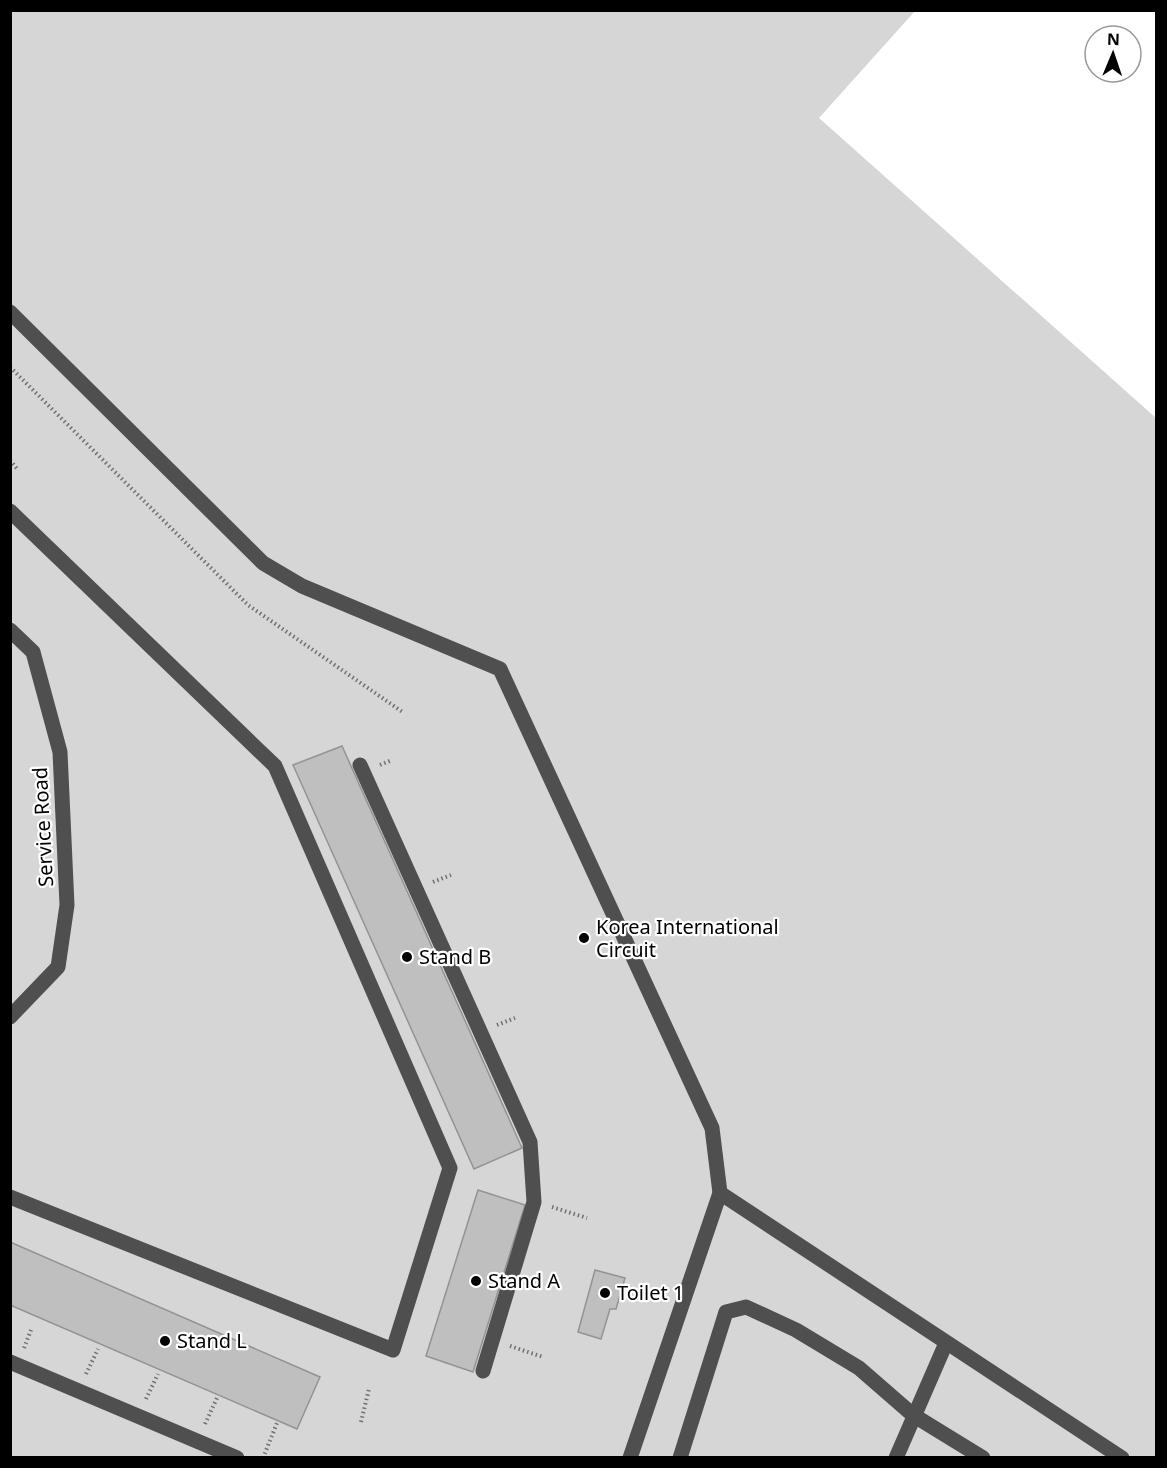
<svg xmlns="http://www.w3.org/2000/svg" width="1167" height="1468" font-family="'Noto Sans',sans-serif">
<rect width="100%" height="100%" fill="#fff"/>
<path fill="#d6d6d6" d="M10,11H915L819,118L1156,418V1457H11Z"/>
<g fill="#bfbfbf" stroke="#939393" stroke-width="1.5">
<path d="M342,746L522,1148L474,1169L293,765Z"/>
<path d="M478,1190L525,1205L473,1372L426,1356Z"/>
<path d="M10,1242L320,1377L297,1429L10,1305Z"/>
<path d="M595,1270L625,1278L616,1309H610L601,1339L578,1332Z"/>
</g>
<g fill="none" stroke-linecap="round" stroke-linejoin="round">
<g stroke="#717171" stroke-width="4" stroke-dasharray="1.5 3" stroke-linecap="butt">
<path d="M10,367L248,605L404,713"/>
<path d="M10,460L18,470"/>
<path d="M380,765L392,760"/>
<path d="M433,882L451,875"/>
<path d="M497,1025L515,1018"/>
<path d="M552,1207L587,1218"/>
<path d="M510,1346L543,1357"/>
<path d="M24,1348L31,1330"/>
<path d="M86,1374L98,1349"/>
<path d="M146,1399L158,1374"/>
<path d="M361,1422L369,1389"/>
<path d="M205,1424L217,1398"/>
<path d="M263,1458L277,1423"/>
</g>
<g stroke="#4f4f4f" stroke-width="15">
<path d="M10,312L263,563L302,586L500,669L712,1128L720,1193L630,1458"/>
<path d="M10,511L275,766L450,1168L393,1350L10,1197"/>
<path d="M10,630L33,652L60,752L67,905L58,967L10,1017"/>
<path d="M360,765L530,1142L534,1202L483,1371"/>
<path d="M720,1193L1122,1458"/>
<path d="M10,1362L237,1458"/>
<path d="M680,1458L726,1312L746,1307L796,1330L859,1368L913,1415L983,1458"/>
<path d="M896,1458L946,1343"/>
</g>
</g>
<g fill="#000" stroke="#fff" stroke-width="2">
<circle cx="584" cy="938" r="6"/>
<circle cx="407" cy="957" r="6"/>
<circle cx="476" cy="1281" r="6"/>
<circle cx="605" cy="1293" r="6"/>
<circle cx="165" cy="1341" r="6"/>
</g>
<g text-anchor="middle" stroke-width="4.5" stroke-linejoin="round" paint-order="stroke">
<g font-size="20" fill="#000" stroke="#fff">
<text transform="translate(43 827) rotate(-93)" y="7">Service Road</text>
</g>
<g font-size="20" fill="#000" stroke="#fff" text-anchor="start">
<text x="596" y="934">Korea International<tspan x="596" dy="23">Circuit</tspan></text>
<text x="419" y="964">Stand B</text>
<text x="488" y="1288">Stand A</text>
<text x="617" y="1300">Toilet 1</text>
<text x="177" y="1348">Stand L</text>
</g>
</g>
<rect width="1167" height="1468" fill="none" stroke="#000000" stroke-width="24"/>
<g transform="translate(1113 54) rotate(2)"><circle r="28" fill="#ffffff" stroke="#999999" stroke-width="1.5"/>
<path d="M0-4.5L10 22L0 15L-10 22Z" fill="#000000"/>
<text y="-9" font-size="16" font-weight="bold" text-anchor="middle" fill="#000000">N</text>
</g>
</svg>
